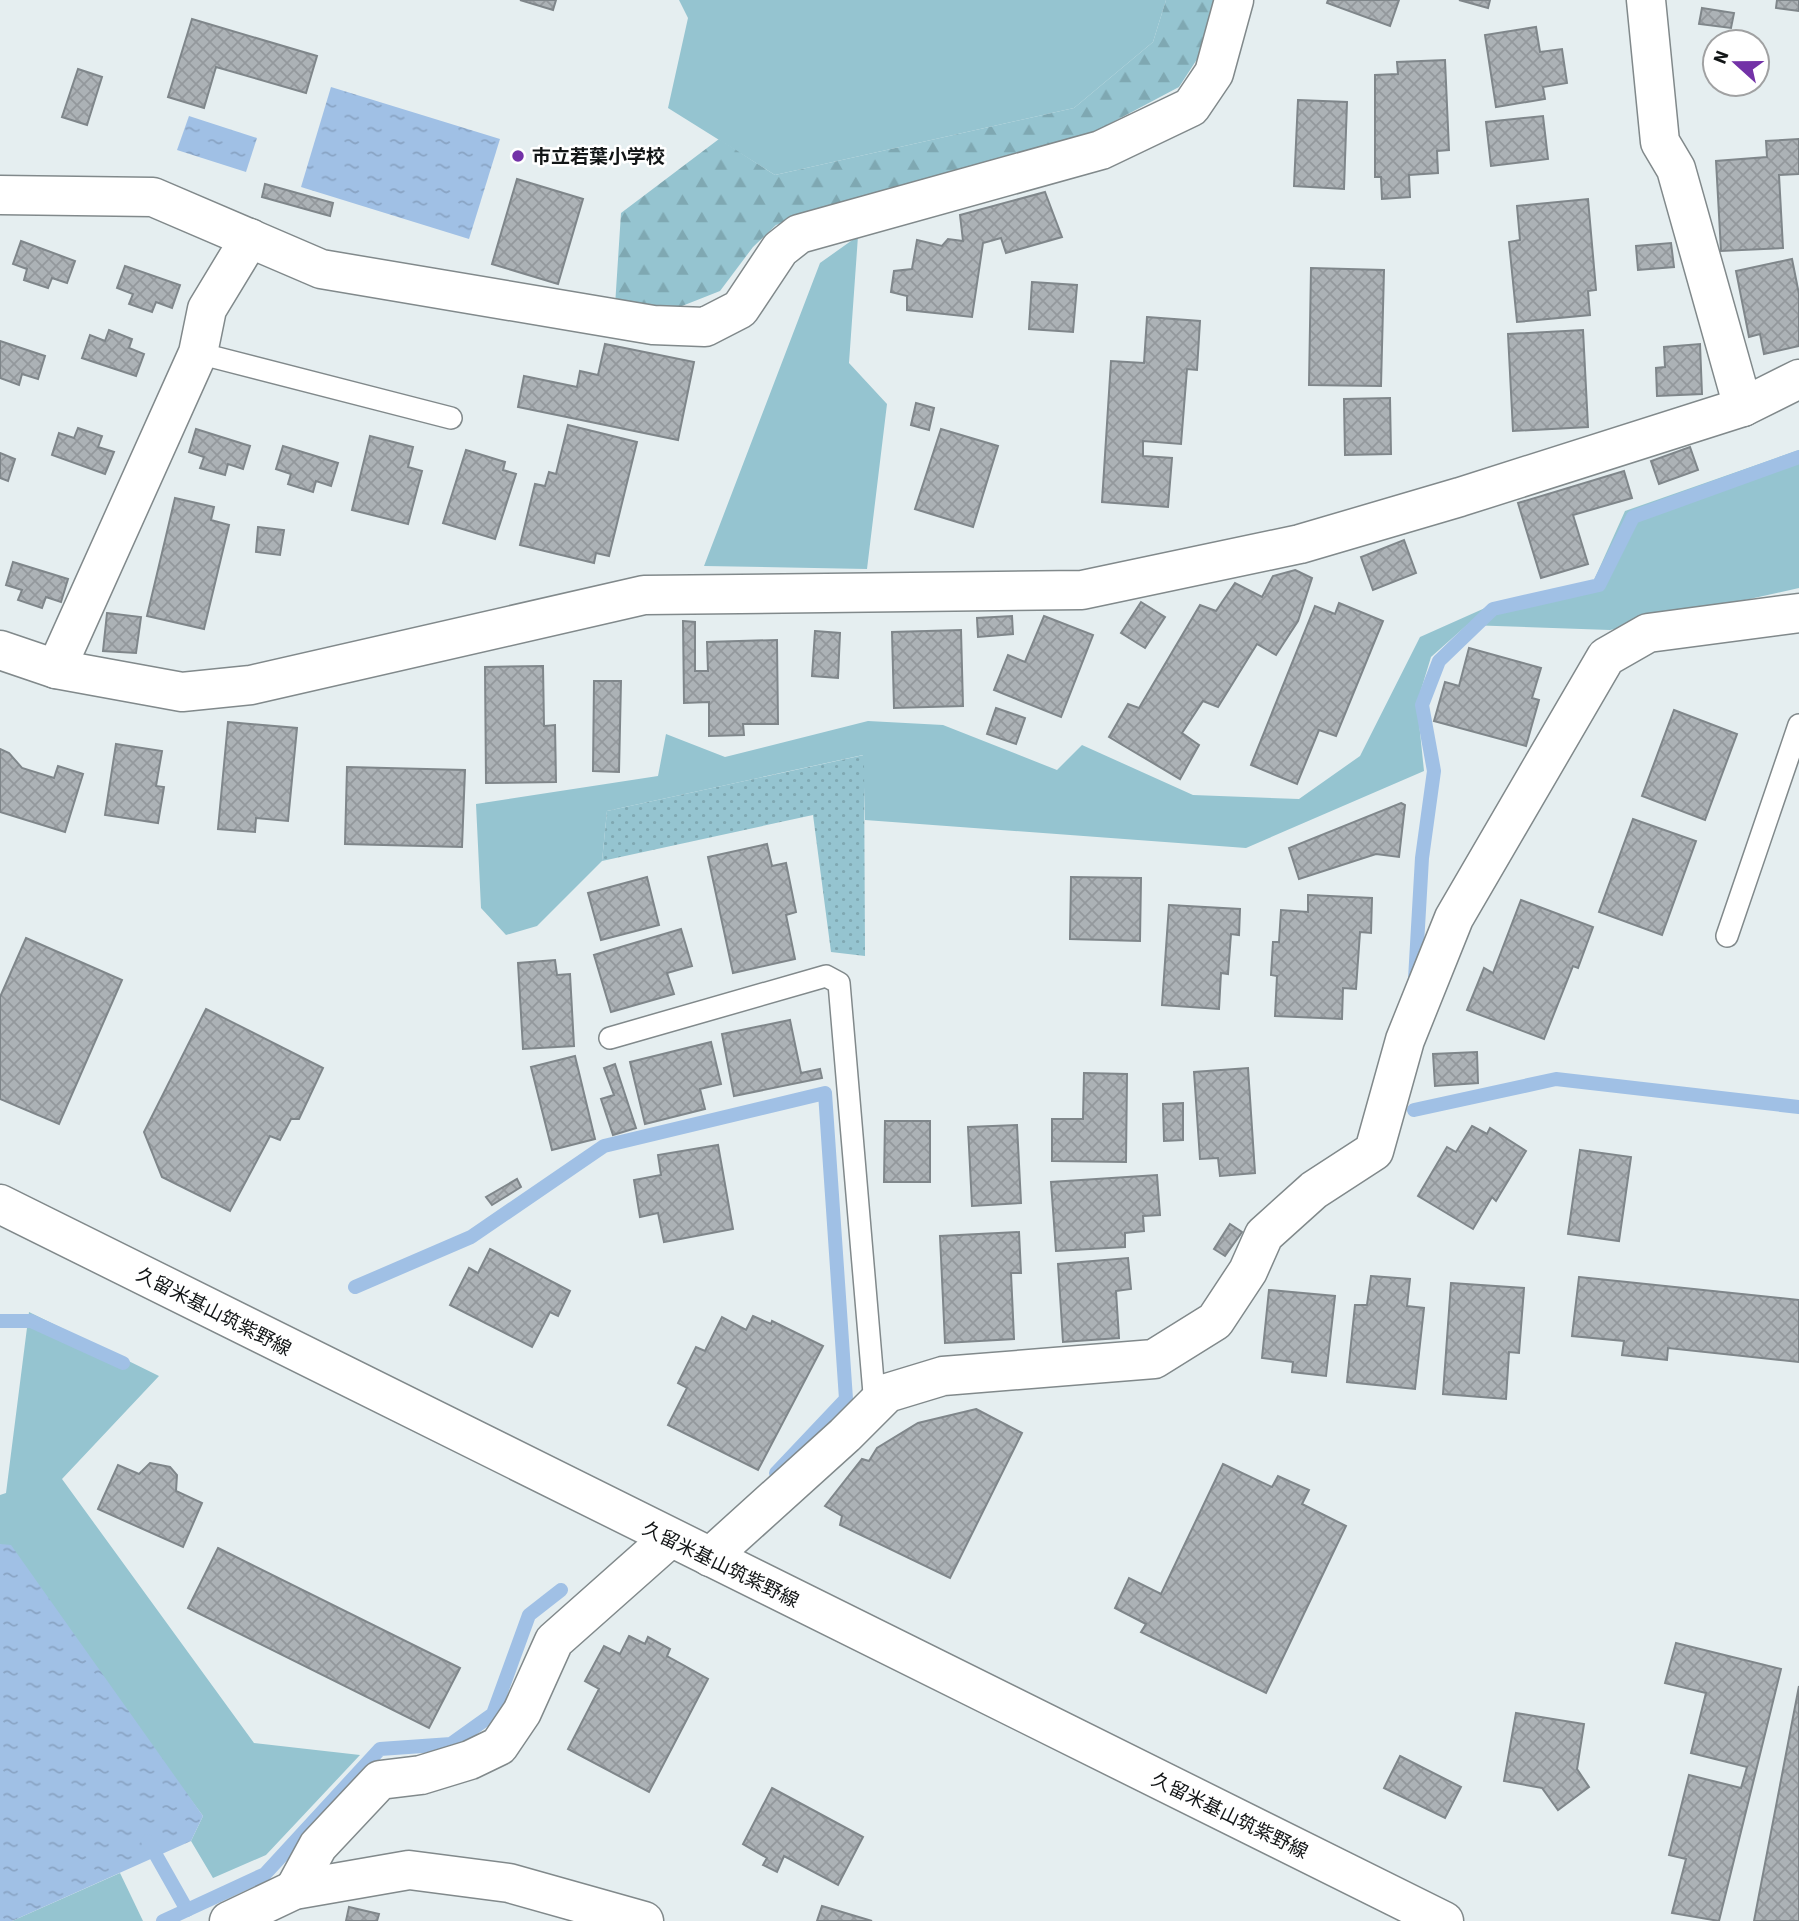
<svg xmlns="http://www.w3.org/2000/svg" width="1799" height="1921" font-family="'Source Sans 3','Noto Sans JP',sans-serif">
<defs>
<pattern id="forest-firs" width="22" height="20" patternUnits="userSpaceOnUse" patternTransform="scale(1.75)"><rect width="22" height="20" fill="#95c4d0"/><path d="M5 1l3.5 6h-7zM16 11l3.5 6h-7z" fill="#7fa8b2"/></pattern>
<pattern id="park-dots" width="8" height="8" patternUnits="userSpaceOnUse" patternTransform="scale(1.75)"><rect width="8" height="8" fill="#95c4d0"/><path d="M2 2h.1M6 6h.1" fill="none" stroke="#7fa8b2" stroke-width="1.8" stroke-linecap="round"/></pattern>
<pattern id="water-ripples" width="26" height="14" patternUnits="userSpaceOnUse" patternTransform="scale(1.75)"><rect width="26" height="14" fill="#a0c0e5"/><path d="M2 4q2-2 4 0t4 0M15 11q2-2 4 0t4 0" fill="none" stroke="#89a4c4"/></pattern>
<pattern id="building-cross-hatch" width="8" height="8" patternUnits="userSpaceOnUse" patternTransform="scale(1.75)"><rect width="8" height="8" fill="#acb2b6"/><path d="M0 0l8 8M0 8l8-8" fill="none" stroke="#93989c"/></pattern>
</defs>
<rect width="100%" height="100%" fill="#e5eef0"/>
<g fill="#95c4d0">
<path d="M679,0H1166L1153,42L1074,108L775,175L668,108L688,18Z"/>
<path d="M858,236L849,363L887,404L867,569L704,566L820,263Z"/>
<path d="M1799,450V588L1610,630L1467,625L1431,657L1417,703L1424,771L1246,848L865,820L863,755L607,811L602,861L537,926L506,935L481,908L476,804L658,776L666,734L725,757L868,721L943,725L1057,770L1082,745L1193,795L1299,799L1360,756L1420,637L1494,604L1594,580L1625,511Z"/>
<path d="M29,1312L159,1376L62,1479L254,1743L360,1755L266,1855L213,1878L191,1841L203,1816L0,1544V1495L6,1493Z"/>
<path d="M120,1873L143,1921H12Z"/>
</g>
<path fill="url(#forest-firs)" d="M1166,0H1215L1203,50L1179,87L1094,132L776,225L753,247L720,291L682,306H615L621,213L719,139L775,175L1074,108L1153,42Z"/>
<path fill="url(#park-dots)" d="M864,755L865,956L831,952L813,815L602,861L607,811Z"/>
<g fill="url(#water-ripples)">
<path d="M331,87L500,139L469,239L301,187Z"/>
<path d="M189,116L257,138L246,172L177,150Z"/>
<path d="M0,1544L11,1545L203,1816L191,1841L12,1921H0Z"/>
</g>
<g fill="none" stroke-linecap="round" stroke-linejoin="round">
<g stroke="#a0c0e5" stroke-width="14">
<path d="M1415,979L1422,858L1434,771L1422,705L1439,661L1493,609L1599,585L1633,517L1799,457"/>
<path d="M1414,1110L1556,1079L1799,1107"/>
<path d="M355,1287L471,1237L604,1146L825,1093L846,1399L776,1473"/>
<path d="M0,1321H31L123,1363"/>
<path d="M148,1841L187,1910L265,1874L380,1749L451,1744L493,1714L529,1615L561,1590"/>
<path d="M163,1921L187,1910"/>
</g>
</g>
<g fill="url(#building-cross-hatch)" stroke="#7f868a" stroke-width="2">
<path d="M520,0H556L553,10Z"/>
<path d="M1328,0H1399L1390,26L1327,3Z"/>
<path d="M1459,0H1490L1488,8Z"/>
<path d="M1777,0H1799V11L1776,8Z"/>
<path d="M1702,8L1734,13L1731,28L1699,24Z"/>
<path d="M192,19L317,56L306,93L216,67L204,108L168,97Z"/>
<path d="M1536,27L1540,52L1562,49L1567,83L1543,87L1545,99L1496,107L1485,35Z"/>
<path d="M1445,60L1449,150L1437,151L1438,173L1409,175L1410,197L1382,199L1381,177H1375V75L1398,74L1397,62Z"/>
<path d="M78,69L102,77L87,125L62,117Z"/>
<path d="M1298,100L1347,102L1344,189L1294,186Z"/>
<path d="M1543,116L1548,159L1491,166L1486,122Z"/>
<path d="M1799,139V174L1779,175L1783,248L1721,251L1716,161L1767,157L1766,141Z"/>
<path d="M517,179L583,199L558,284L492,264Z"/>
<path d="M265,184L333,203L330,216L262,197Z"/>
<path d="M1045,192L1062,237L1006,253L1001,238L983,243L972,317L907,310V296L891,292L894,271L912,269L917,240L942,246L948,239L963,241L960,215Z"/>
<path d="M1588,199L1596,290L1588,291L1590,315L1517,322L1509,242L1520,240L1517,206Z"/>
<path d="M21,241L75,261L67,283L52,278L48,288L24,280L27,269L13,264Z"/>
<path d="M1671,243L1674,267L1638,270L1636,246Z"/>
<path d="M1792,259L1799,294V346L1764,354L1760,334L1749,337L1736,271Z"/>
<path d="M125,266L180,285L172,308L156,302L152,312L129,304L133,294L117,288Z"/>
<path d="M1311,268L1384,270L1381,386L1309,385Z"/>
<path d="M1032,282L1077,285L1073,332L1029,329Z"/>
<path d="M1147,317L1200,321L1197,370L1187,369L1181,444L1143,441V456L1172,458L1168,507L1102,502L1111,361L1144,363Z"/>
<path d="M109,330L132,339L129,348L144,354L136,376L82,358L90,335L105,341Z"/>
<path d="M1583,330L1588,427L1513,431L1508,334Z"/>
<path d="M0,341L45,356L38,379L22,374L19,385L0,378Z"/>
<path d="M605,344L694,362L678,440L518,407L524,376L577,387L580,371L598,375Z"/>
<path d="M1700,344L1702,394L1657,396L1656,368L1665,367L1664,347Z"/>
<path d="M1390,398L1391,454L1345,455L1344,399Z"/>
<path d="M916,403L934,408L929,430L911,425Z"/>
<path d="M568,425L637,442L609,556L596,553L594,563L520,545L535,484L545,486L549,472L556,474Z"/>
<path d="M78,428L102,436L98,447L114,452L105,474L52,455L59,433L74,438Z"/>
<path d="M196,429L250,446L243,469L228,464L225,475L200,468L204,457L189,452Z"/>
<path d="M941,429L998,446L973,527L915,509Z"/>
<path d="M370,436L413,447L408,467L422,471L408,524L352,510Z"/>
<path d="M283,446L338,463L331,486L316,481L313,492L288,484L291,474L276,469Z"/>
<path d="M1690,447L1698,470L1659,484L1651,461Z"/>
<path d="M466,450L505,462L503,470L516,474L495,539L443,523Z"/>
<path d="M0,453L15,459L8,481L0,478Z"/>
<path d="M1624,471L1632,498L1573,515L1588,564L1541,578L1518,503Z"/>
<path d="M175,498L214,507L211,520L229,525L204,629L147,616Z"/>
<path d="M258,527L284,530L280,555L256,552Z"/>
<path d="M1404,540L1416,573L1373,590L1361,557Z"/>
<path d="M13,562L68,579L61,602L46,597L42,608L18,600L22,590L6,585Z"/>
<path d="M1295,570L1312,578L1298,621L1276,655L1257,644L1218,707L1203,701L1182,733L1199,745L1180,779L1109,737L1128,704L1139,708L1200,605L1216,611L1235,583L1262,597L1273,576Z"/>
<path d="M1141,602L1165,617L1145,648L1121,633Z"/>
<path d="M1339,603L1383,621L1336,736L1319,730L1297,784L1251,765L1315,606L1335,614Z"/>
<path d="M107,613L141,617L136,653L103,651Z"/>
<path d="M1012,616L1013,634L978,637L977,618Z"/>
<path d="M1044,616L1093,635L1061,717L994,690L1008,655L1025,662Z"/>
<path d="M683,621L695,622V671H708L707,642L777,640L778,724H743L744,735L709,736V702L684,703Z"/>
<path d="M961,630L963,706L894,708L892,632Z"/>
<path d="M815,631L840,633L838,678L812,676Z"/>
<path d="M1469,648L1541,668L1532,698L1539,700L1526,746L1434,721L1445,682L1459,686Z"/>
<path d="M543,666L544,726L555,725L556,782L486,783L485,667Z"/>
<path d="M594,681H621L619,772L593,771Z"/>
<path d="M996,708L1025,718L1016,744L987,734Z"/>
<path d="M1674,710L1737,734L1705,820L1642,796Z"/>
<path d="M228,722L297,728L288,821L256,818L255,832L218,829Z"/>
<path d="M116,744L162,751L156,786L164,787L158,823L105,815Z"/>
<path d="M0,749L9,753L22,768L54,778L58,766L83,774L65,832L0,812Z"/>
<path d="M347,767L465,770L462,847L345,844Z"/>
<path d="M1401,803L1405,805L1399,857L1376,854L1299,879L1289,848Z"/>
<path d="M1633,819L1696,841L1662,935L1599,912Z"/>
<path d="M767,844L772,866L786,863L796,912L786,915L795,959L733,973L708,857Z"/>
<path d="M647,877L659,925L601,940L588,893Z"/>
<path d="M1071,877L1141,878L1140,941L1070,939Z"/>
<path d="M1308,895L1372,898L1371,933L1360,932L1356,989L1343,988L1342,1019L1275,1016L1277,976L1271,975L1273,942H1279L1281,910L1308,912Z"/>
<path d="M1521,900L1593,927L1578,968L1573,966L1544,1039L1467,1010L1484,968L1493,973Z"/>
<path d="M1169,905L1240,909L1239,935L1231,934L1228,974L1221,973L1219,1009L1162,1005Z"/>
<path d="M681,929L692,966L667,973L674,994L611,1012L594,955Z"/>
<path d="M26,938L122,980L59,1124L0,1099V997Z"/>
<path d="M555,960L557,975L570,974L574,1046L523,1049L518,963Z"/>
<path d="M206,1009L323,1068L299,1119H291L280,1140L270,1136L230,1211L162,1177L144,1132Z"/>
<path d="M790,1020L801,1073L820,1069L822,1078L734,1096L722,1034Z"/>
<path d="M711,1042L721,1084L700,1089L705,1109L645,1124L630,1062Z"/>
<path d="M1477,1052L1478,1083L1435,1086L1433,1054Z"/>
<path d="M575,1056L595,1139L552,1150L531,1067Z"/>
<path d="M615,1064L636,1128L613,1135L601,1099L614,1095L604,1068Z"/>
<path d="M1248,1068L1255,1173L1220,1176L1218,1158L1200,1159L1194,1072Z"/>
<path d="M1084,1073L1127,1074L1126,1162L1052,1161V1119H1083Z"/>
<path d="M1183,1103V1140L1164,1141L1163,1104Z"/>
<path d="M885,1121H930V1182H884Z"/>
<path d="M1017,1125L1021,1203L972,1206L968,1127Z"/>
<path d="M1472,1126L1487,1134L1490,1128L1526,1151L1496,1201L1492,1197L1473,1229L1418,1196L1447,1147L1456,1152Z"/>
<path d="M718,1145L733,1229L664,1242L658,1213L640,1217L634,1180L661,1175L658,1155Z"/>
<path d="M1580,1150L1631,1157L1619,1241L1568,1234Z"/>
<path d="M1157,1175L1160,1215L1143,1216L1144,1231L1125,1233V1247L1056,1251L1051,1182Z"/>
<path d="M517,1179L521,1187L492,1205L486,1197Z"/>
<path d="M1230,1224L1242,1232L1225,1256L1214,1249Z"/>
<path d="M1019,1232L1021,1273H1011L1014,1339L945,1343L940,1236Z"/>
<path d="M490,1249L570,1291L558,1316L550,1312L532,1347L450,1305L469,1268L478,1273Z"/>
<path d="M1128,1258L1131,1289L1116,1291L1119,1338L1063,1342L1058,1264Z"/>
<path d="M1371,1276L1410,1279L1407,1306L1424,1308L1415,1389L1347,1382L1355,1305H1367Z"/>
<path d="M1579,1277L1799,1300V1362L1668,1348L1667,1360L1622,1355L1624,1341L1572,1336Z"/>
<path d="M1451,1283L1524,1288L1519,1353L1509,1352L1506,1399L1443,1394Z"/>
<path d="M1269,1290L1335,1296L1326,1376L1292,1372L1293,1362L1262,1358Z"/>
<path d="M753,1316L771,1324L772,1321L823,1346L758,1470L668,1425L687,1388L678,1383L696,1347L705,1351L722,1317L746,1330Z"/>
<path d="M976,1409L1022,1433L950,1578L840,1525L842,1516L825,1506L862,1459L869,1461L877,1448L918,1423Z"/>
<path d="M150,1463L170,1467L177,1475L176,1491L202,1503L183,1547L98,1509L118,1465L139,1474Z"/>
<path d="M1223,1464L1272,1487L1278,1476L1309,1490L1302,1504L1346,1526L1266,1693L1141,1632L1146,1624L1115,1608L1129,1578L1161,1594Z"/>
<path d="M218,1548L460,1668L429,1728L188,1608Z"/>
<path d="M629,1636L645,1644L648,1637L670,1649L667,1656L708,1679L649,1792L568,1749L599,1689L585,1681L604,1646L620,1654Z"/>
<path d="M1676,1643L1781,1669L1719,1921L1672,1913L1686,1859L1669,1855L1689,1775L1741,1788L1747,1767L1691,1753L1706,1693L1665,1683Z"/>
<path d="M1799,1686V1921H1754Z"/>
<path d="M1516,1713L1584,1724L1577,1769L1589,1787L1558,1810L1542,1788L1504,1781Z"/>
<path d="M1400,1756L1461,1787L1445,1818L1384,1788Z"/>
<path d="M772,1788L863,1837L838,1885L784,1856L777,1872L763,1865L767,1858L743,1844Z"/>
<path d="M822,1906L872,1921H817Z"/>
<path d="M349,1907L379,1914L377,1921H346Z"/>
</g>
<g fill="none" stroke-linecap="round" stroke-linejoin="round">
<g stroke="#81898b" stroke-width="24">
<g id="service">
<path d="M198,353L451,418"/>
<path d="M1727,936L1799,725"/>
<path d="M610,1038L826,976L839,983L875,1405"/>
</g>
</g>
<g stroke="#81898b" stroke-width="41">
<g id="minor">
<path d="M1646,0L1660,142L1676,169L1743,407"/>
<path d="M0,195L153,197L321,269L653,325L705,327L740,309L780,249L799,234L1101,150L1191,107L1214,73L1234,0"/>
<path d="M0,650L56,669L182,692L251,685L644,595L1082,590L1300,544L1460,497L1743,407L1799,379"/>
<path d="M56,669L198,353L207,309L250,238"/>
<path d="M710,1557L845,1435L887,1393L943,1376L1154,1359L1215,1321L1248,1271L1264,1235L1314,1190L1374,1151L1405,1040L1454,918L1606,657L1648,633L1799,613"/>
<path d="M294,1890L318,1846L380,1780L421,1775L470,1760L499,1746L522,1712L554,1641L669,1539"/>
<path d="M229,1921L294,1890L409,1870L509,1883L644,1921"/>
</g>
</g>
<g stroke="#81898b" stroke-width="41">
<path id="primary" d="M0,1204L1444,1921"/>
</g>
<use href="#service" stroke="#fff" stroke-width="21"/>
<use href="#minor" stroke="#fff" stroke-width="38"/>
<use href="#primary" stroke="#fff" stroke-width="38"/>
</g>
<circle fill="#7332a7" stroke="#fff" stroke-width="2.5" cx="518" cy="156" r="7"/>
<g text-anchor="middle" stroke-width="5" stroke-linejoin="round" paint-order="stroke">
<g font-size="19" font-weight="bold" fill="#121516" stroke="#fff" text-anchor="start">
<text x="532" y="163">市立若葉小学校</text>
</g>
<g font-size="19" fill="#121516" stroke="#fff">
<text transform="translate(214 1311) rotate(27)" y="7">久留米基山筑紫野線</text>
<text transform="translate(721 1564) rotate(26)" y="7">久留米基山筑紫野線</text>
<text transform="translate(1230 1815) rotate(26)" y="7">久留米基山筑紫野線</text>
</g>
</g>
<g transform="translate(1736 63) rotate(291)"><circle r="33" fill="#ffffff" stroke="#a0a1a2" stroke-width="2"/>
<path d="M0-5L12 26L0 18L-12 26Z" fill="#7332a7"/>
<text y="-10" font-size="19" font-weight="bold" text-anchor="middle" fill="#121516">N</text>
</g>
</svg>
